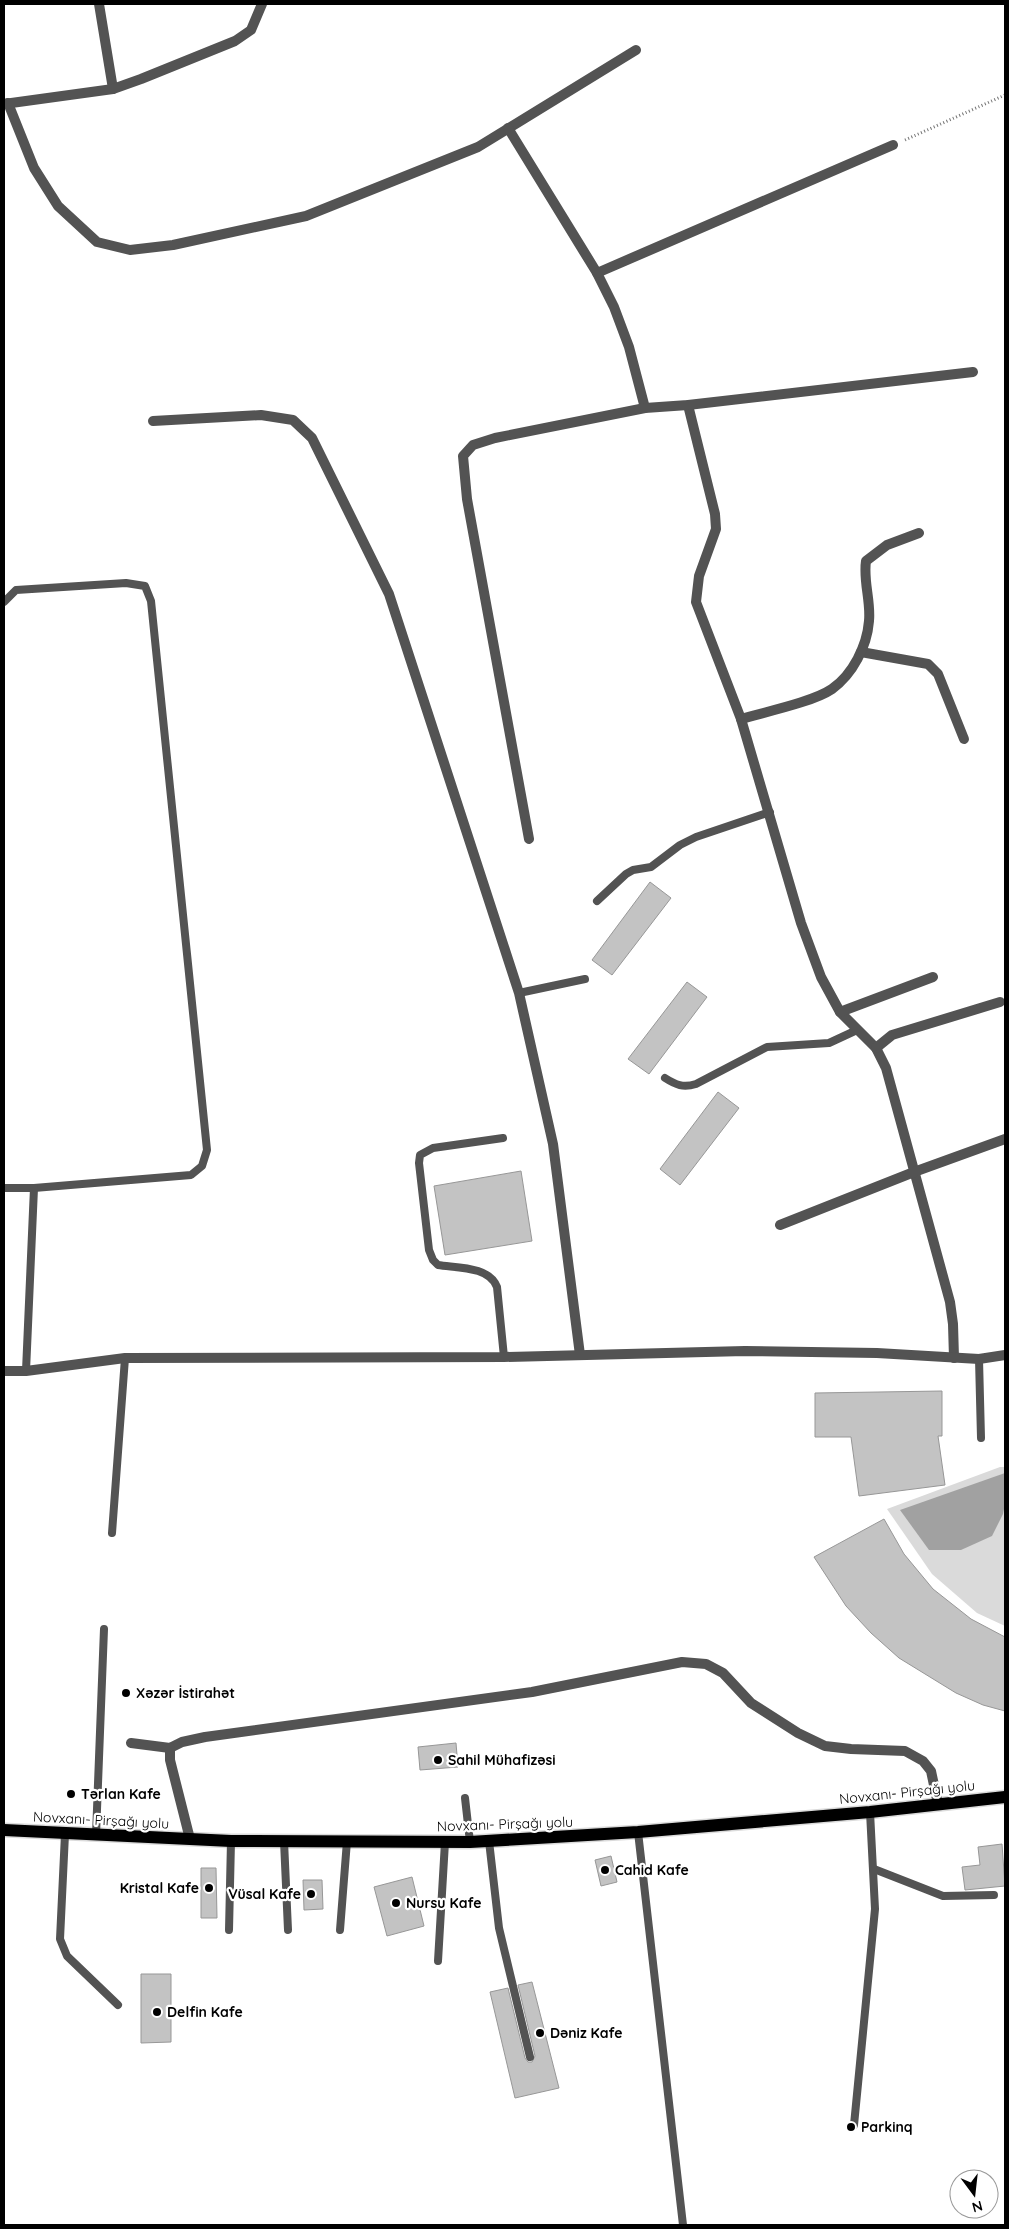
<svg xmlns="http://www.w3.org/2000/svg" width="1009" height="2229" font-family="Quicksand,sans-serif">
<rect width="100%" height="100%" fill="#fff"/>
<path fill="#dadada" d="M1000,1467H1005V1626L977,1613L932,1574L887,1509Z"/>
<path fill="#a1a1a1" d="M1005,1473V1504L1003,1514L992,1536L961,1550H929L900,1510Z"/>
<g fill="#c3c3c3" stroke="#979797">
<path d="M650,882L671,898L612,975L592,960Z"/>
<path d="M687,982L707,997L649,1074L628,1059Z"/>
<path d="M718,1092L739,1108L680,1185L660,1169Z"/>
<path d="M521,1171L532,1241L445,1255L434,1186Z"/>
<path d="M942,1391V1436H938L945,1485L859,1496L851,1437H815V1393Z"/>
<path d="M884,1519L904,1554L933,1589L971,1619L1005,1637V1711L983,1705L956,1693L899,1658L871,1633L846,1606L814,1557Z"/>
<path d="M456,1743L458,1767L420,1770L418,1747Z"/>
<path d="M1002,1844L1005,1886L965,1890L962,1867L980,1865L978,1847Z"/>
<path d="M611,1856L617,1882L601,1886L595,1860Z"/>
<path d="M201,1868H216L217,1918H201Z"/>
<path d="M412,1877L424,1926L387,1936L374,1887Z"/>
<path d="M303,1880H322L323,1909L304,1910Z"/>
<path d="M141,1974H171V2042L141,2043Z"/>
<path d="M532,1982L559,2088L515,2098L490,1992L508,1988L525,2058L528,2062H532L535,2056L518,1985Z"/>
</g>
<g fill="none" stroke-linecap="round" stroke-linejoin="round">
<g stroke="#dbdbdb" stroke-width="15">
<path id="primary" d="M4,1830L231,1841L470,1842L638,1832L870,1812L1005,1797"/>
</g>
<path stroke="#757575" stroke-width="3" stroke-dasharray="1 2.5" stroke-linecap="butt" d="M905,140L1005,95"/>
<g stroke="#535353" stroke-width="8">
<path d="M4,602L16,590L126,583L145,586L151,601L207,1150L202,1166L191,1175L34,1188H4"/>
<path d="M597,901L626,874L633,870L651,867L680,845L696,837L770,812"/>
<path d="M519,993L585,979"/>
<path d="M665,1078C676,1085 683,1088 696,1084L767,1047L829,1043L857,1030"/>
<path d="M503,1138L433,1148L420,1155L419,1163L429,1250L433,1260L438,1265C457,1268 489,1266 497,1287L504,1357"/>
<path d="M979,1359L981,1438"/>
<path d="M26,1371L34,1188"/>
<path d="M112,1533L125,1358"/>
<path d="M465,1798L470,1842"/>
<path d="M638,1832L683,2225"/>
<path d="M65,1834L60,1939L67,1956L118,2005"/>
<path d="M96,1835L104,1629"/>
<path d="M284,1841L288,1930"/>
<path d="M489,1841L499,1928L530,2057"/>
<path d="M874,1869L943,1896L994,1895"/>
<path d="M229,1930L231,1841"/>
<path d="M340,1930L347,1841"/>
<path d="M438,1961L445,1842"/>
<path d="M854,2125L875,1909L870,1812"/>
</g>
<g stroke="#535353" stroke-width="10">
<path d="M99,4L113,89"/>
<path d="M8,103L34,168L58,206L97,242L130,250L173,245L306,216L478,147L636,50"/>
<path d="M4,104L113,89L141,79L235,41L251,30L262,4"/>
<path d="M508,128L597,273L614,307L629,347L645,408"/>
<path d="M597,273L893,145"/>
<path d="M688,405L715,514L716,529L699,576L696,602L741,719L801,923L821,977L840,1012L876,1048L886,1068L950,1302L953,1324L954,1358"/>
<path d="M153,421L261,415L293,420L312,438L389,594L519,993L553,1144L580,1355"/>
<path d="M861,652L928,664L938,674L964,739"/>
<path d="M741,719C765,712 813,702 832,689C853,674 867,646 869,621C871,601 863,581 866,561L887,545L919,533"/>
<path d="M529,839L467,499L463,456L473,445L495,438L645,408L688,405L973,372"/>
<path d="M840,1012L933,977"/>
<path d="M876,1048L892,1035L1000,1002"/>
<path d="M780,1225L914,1172L1005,1139"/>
<path d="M4,1371H26L125,1358L504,1357L745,1351L877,1353L979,1359L1005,1355"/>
<path d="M131,1743L170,1748L182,1742L205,1737L532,1692L682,1662L706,1664L723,1673L751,1703L798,1733L825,1746L851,1749L905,1751L923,1761L931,1771L938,1804"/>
<path d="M170,1748V1760L190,1839"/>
</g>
<use href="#primary" stroke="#000" stroke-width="12"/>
</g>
<g fill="#000" stroke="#fff" stroke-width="2">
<circle cx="126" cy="1693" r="5"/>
<circle cx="438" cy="1760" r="5"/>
<circle cx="71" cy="1794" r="5"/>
<circle cx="605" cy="1870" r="5"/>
<circle cx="209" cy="1888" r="5"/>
<circle cx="311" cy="1894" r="5"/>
<circle cx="396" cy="1903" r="5"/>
<circle cx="157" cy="2012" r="5"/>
<circle cx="540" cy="2033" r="5"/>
<circle cx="851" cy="2127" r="5"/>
</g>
<g text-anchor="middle" stroke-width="4.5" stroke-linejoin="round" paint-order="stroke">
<g font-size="14" font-weight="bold" fill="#000" stroke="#fff" text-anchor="start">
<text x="136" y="1698">Xəzər İstirahət</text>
<text x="448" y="1765">Sahil Mühafizəsi</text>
<text x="81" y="1799">Tərlan Kafe</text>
<text x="615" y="1875">Cahid Kafe</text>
<text x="199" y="1893" text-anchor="end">Kristal Kafe</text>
<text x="301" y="1899" text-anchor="end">Vüsal Kafe</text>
<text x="406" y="1908">Nursu Kafe</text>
<text x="167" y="2017">Delfin Kafe</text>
<text x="550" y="2038">Dəniz Kafe</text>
<text x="861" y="2132">Parkinq</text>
</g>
<g font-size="14" fill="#000" stroke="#fff">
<text transform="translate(907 1792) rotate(-6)" y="5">Novxanı- Pirşağı yolu</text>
<text transform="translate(101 1820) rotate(3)" y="5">Novxanı- Pirşağı yolu</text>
<text transform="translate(505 1824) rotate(-2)" y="5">Novxanı- Pirşağı yolu</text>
</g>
</g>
<rect width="1009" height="2229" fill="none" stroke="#000000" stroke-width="10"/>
<g transform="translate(974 2194) rotate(165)"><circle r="24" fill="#ffffff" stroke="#999999"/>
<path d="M0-4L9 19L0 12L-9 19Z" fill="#000000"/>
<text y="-8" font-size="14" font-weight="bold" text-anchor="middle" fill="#000000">N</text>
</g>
</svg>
